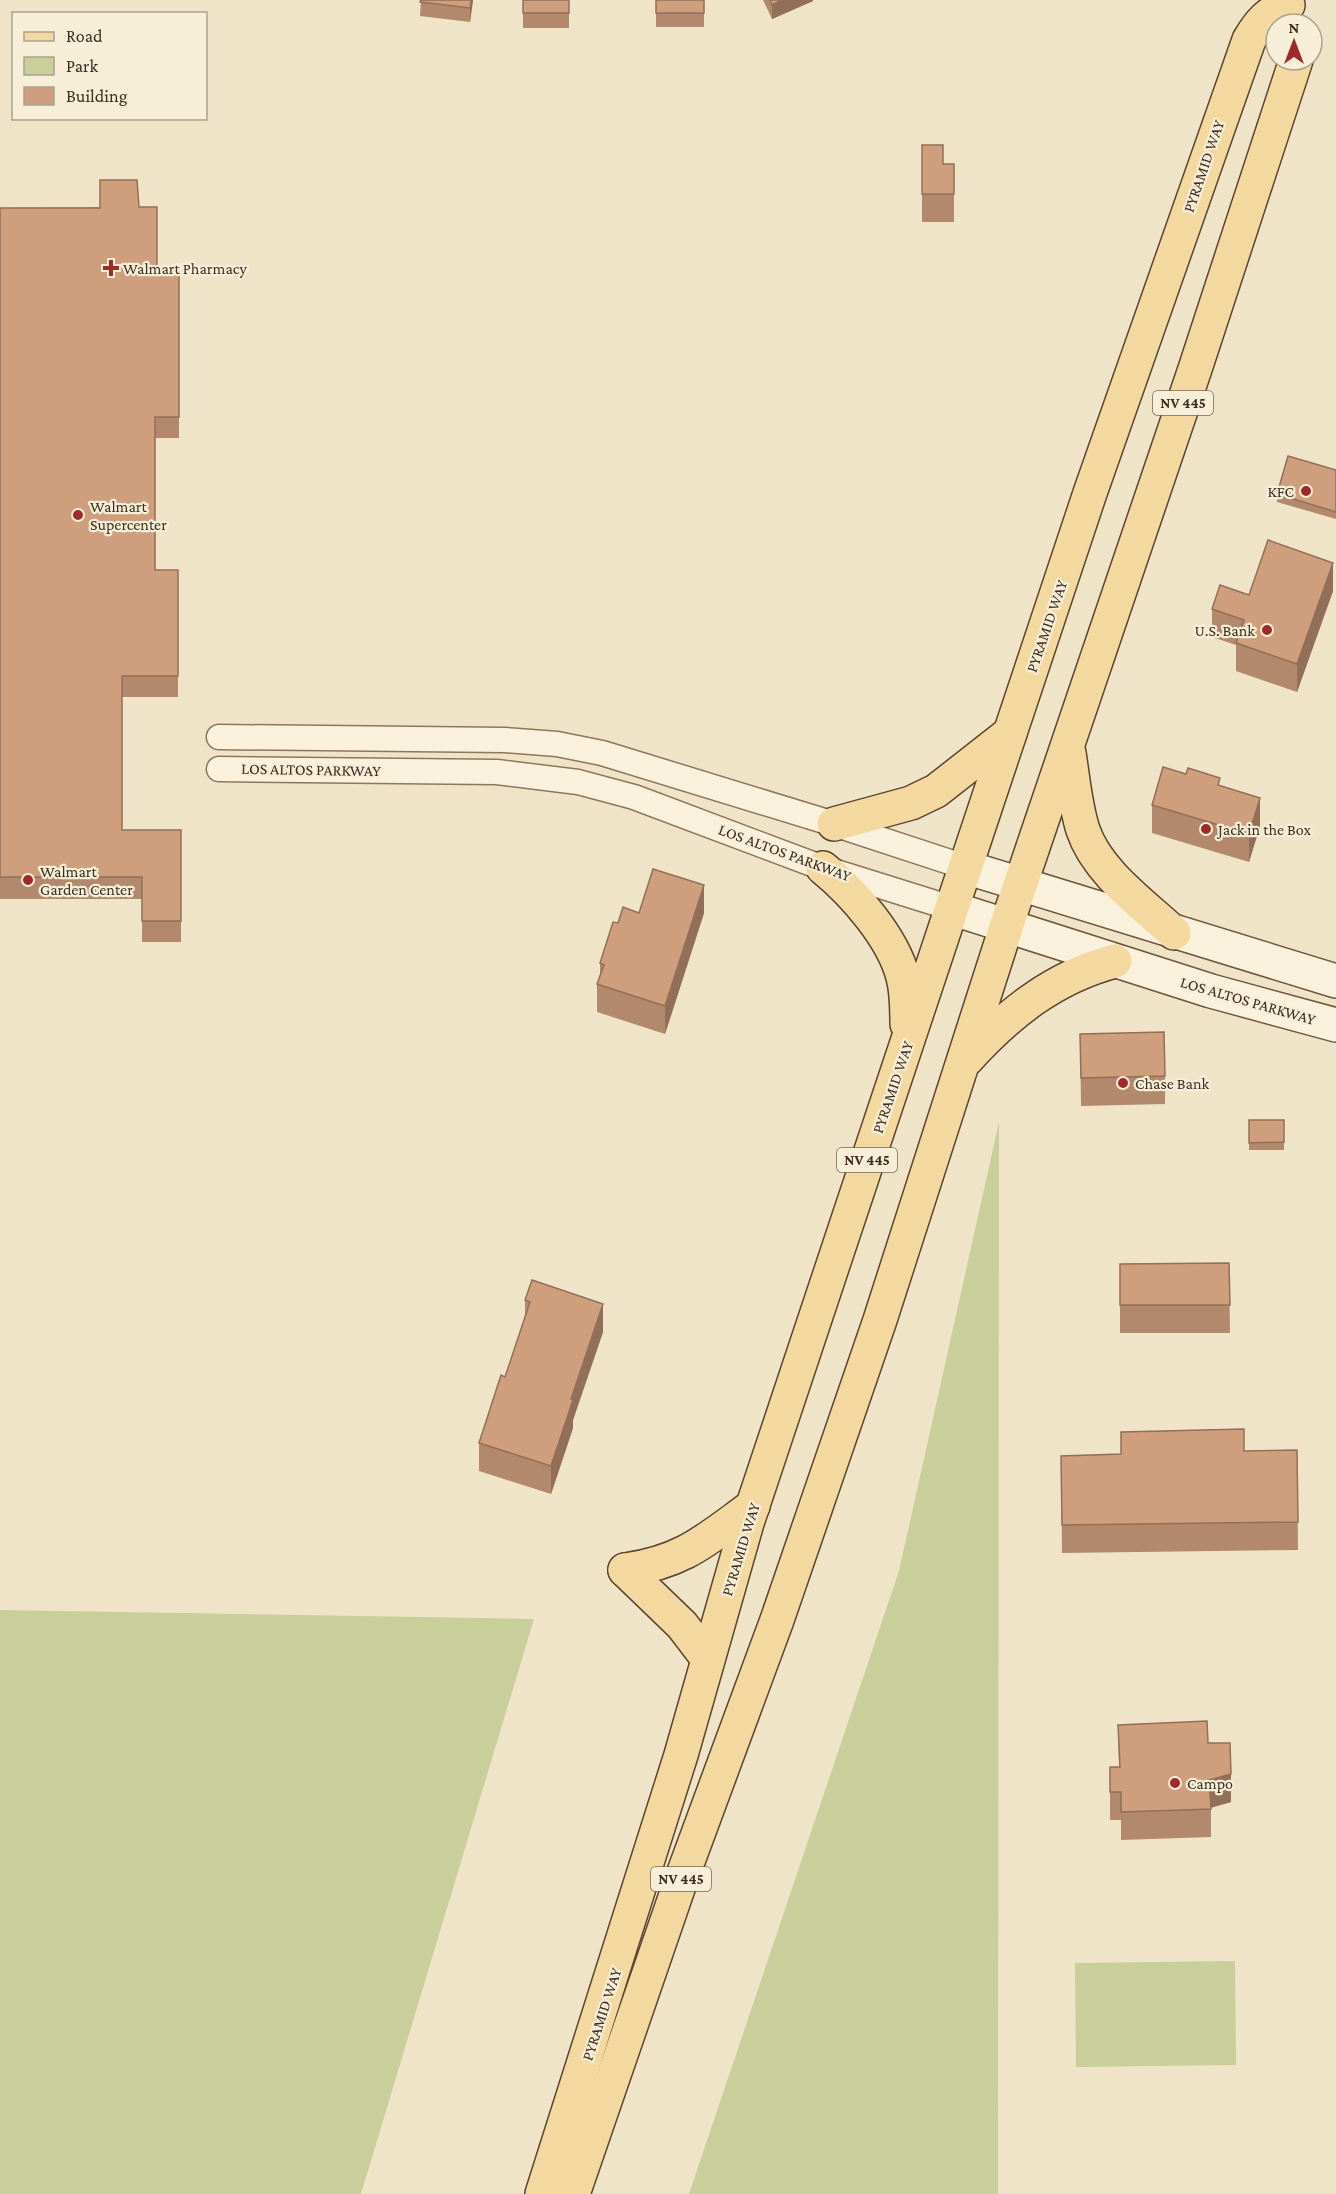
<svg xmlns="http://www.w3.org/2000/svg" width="1336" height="2194" font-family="'Crimson Pro',serif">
<rect width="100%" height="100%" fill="#f0e4c8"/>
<g fill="#c9cf9b">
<path d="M999,1122L998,2194H689L899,1571Z"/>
<path d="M0,1610L534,1619L361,2194H0Z"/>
<path d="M1235,1961L1236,2065L1076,2067L1075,1963Z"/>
</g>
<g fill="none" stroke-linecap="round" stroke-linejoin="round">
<g stroke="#8d765c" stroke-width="27">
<g id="minor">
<path d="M219,737L505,740L557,744L602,753L834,824L965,867"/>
<path d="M219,769L497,772L578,782L634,797L823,868L951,908"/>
</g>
</g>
<g stroke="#6f573f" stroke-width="36">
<g id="secondary">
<path d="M965,867L1336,981"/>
<path d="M951,908L1211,991L1336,1025"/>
</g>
</g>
<g stroke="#5b4430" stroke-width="36">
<g id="primary">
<path d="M1069,753C1073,778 1075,805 1083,830C1097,872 1143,904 1174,933"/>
<path d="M834,824L911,803L936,791L1010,733"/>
<path d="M823,868C854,893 893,938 903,977C907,992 907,1008 907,1024"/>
<path d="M967,1059C1009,1013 1054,977 1115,961"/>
<path d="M625,1570C684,1562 707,1539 753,1506"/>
<path d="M625,1570L682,1625L708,1659"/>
<path d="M542,2194L681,1755L747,1523L1090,493L1249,40C1259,23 1268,12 1288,5"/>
<path d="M573,2194L681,1880L777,1620L880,1320L1012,909L1195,369L1296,60"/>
</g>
</g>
<use href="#minor" stroke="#faf1dc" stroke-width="24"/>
<use href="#secondary" stroke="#faf1dc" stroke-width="33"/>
<use href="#primary" stroke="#f3d9a0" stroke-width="33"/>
</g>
<g fill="#b2896c">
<path d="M421,0H473L470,22L420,16Z"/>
<rect x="523" y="0" width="46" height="28"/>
<rect x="656" y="0" width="48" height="27"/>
<path d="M763,0H813V1L772,19Z"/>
<path d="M922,145L943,164H954V222H922Z"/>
<path d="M139,207L157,271H179V438H155V570H178V697H122V830H181V942H142V899H0V208Z"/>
<path d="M1336,470V519L1277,502V494Z"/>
<path d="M1333,591L1297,692L1236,671V645L1212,637V609L1249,595Z"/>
<path d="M1220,786L1260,826L1249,862L1152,833V805Z"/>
<path d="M639,913H704L665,1034L597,1012V984L600,977V963L618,923Z"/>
<path d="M1080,1034L1165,1076V1104L1081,1106Z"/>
<rect x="1249" y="1120" width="35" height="30"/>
<path d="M1229,1263L1230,1333H1120V1264Z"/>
<path d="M525,1300L603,1332L573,1420V1428L551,1494L479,1471V1443L505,1377L525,1317Z"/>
<path d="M1297,1450L1298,1550L1062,1553L1061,1456Z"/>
<path d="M1118,1725L1231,1802L1211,1808V1837L1121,1840V1820H1110V1767H1119Z"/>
</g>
<g fill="#916f58">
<path d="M471,0H473L470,22V8Z"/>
<path d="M782,0H813V1L772,19V5Z"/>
<path d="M1333,563V591L1297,692V664Z"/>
<path d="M1260,798V826L1249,862V834Z"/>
<path d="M704,885V913L665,1034V1006Z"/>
<path d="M603,1304V1332L573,1420V1428L551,1494V1466L571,1399Z"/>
<path d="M1231,1774V1802L1209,1808V1780Z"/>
</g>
<g fill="#cf9f7d" stroke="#916f58" stroke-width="1.5">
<path d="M421,0H471L470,8L420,2Z"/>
<rect x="523" y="0" width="46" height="13"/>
<rect x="656" y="0" width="48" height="13"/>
<path d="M770,0H782L772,5Z"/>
<path d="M922,145H943V164H954V194H922Z"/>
<path d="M100,180H137L139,207H157V271H179V417H155V570H178V676H122V830H181V921H142V877H0V208H100Z"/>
<path d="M1288,456L1336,470V512L1277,494Z"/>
<path d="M1268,540L1333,563L1297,664L1236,643L1244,620L1212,609L1220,585L1249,595Z"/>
<path d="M1163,767L1186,774L1188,768L1220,778L1218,785L1260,798L1249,834L1152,805Z"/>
<path d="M653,869L704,885L665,1006L597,984L604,965L600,963L613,922L618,923L623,907L639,913Z"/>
<path d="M1164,1032L1165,1076L1081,1078L1080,1034Z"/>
<path d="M1249,1120H1284V1142L1249,1143Z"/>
<path d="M1229,1263L1230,1305H1120V1264Z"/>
<path d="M532,1280L603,1304L571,1399L573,1400L551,1466L479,1443L501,1375L505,1377L530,1302L525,1300Z"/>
<path d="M1244,1429V1451L1297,1450L1298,1522L1062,1525L1061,1456L1121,1454V1432Z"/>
<path d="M1207,1721L1208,1743H1230L1231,1774L1209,1780L1211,1809L1121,1812V1792H1110V1767H1120L1118,1725Z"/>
</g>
<g fill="#9e2a2b" stroke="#f7eed8" stroke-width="2">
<path d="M108 259h6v6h6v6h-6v6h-6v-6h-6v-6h6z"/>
<circle cx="1306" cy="491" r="6"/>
<circle cx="78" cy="515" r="6"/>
<circle cx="1267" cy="630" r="6"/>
<circle cx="1206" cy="829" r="6"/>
<circle cx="28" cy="880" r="6"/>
<circle cx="1123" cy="1083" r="6"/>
<circle cx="1175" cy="1783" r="6"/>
</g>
<g text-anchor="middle" stroke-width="4.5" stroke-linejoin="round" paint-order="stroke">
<g fill="#f7eed8" stroke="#756857" stroke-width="1.5">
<rect x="1153" y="391" width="60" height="24" rx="4.5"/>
<rect x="837" y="1148" width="60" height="24" rx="4.5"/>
<rect x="651" y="1867" width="60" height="24" rx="4.5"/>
</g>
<g font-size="15" font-weight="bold" fill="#3d2e20">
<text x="1183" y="408">NV 445</text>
<text x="867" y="1165">NV 445</text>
<text x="681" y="1884">NV 445</text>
</g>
<g font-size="16" fill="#3d2e20" stroke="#f7eed8">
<text transform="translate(1203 166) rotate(-71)" y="6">PYRAMID WAY</text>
<text transform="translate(1046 626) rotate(-71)" y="6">PYRAMID WAY</text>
<text transform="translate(311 769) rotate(1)" y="6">LOS ALTOS PARKWAY</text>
<text transform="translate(785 852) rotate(20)" y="6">LOS ALTOS PARKWAY</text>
<text transform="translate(1248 1000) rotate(16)" y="6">LOS ALTOS PARKWAY</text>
<text transform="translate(892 1087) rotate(-71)" y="6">PYRAMID WAY</text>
<text transform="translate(740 1549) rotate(-73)" y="6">PYRAMID WAY</text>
<text transform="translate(601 2014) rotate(-72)" y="6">PYRAMID WAY</text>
</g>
<g font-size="16" fill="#3d2e20" stroke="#f7eed8" text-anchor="start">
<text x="123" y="274">Walmart Pharmacy</text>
<text x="1294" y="497" text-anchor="end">KFC</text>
<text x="90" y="512">Walmart<tspan x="90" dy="18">Supercenter</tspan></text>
<text x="1255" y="636" text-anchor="end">U.S. Bank</text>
<text x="1218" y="835">Jack in the Box</text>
<text x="40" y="877">Walmart<tspan x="40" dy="18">Garden Center</tspan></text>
<text x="1135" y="1089">Chase Bank</text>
<text x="1187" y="1789">Campo</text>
</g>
</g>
<rect x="12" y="12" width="195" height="108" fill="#f7eed8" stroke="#ada18e" stroke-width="1.5"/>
<rect x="24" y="32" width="30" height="9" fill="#f3d9a0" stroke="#ada18e" stroke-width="1.5"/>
<text x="66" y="42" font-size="18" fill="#3d2e20">Road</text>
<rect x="24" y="57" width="30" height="18" fill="#c9cf9b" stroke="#ada18e" stroke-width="1.5"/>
<text x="66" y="72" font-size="18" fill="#3d2e20">Park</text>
<rect x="24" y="87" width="30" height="18" fill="#cf9f7d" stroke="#ada18e" stroke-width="1.5"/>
<text x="66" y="102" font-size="18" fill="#3d2e20">Building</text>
<g transform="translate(1294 42)"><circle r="28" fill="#f7eed8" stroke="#ada18e" stroke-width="1.5"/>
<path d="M0-4.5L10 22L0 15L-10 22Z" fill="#9e2a2b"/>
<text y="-9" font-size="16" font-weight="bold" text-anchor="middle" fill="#3d2e20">N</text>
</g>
</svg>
